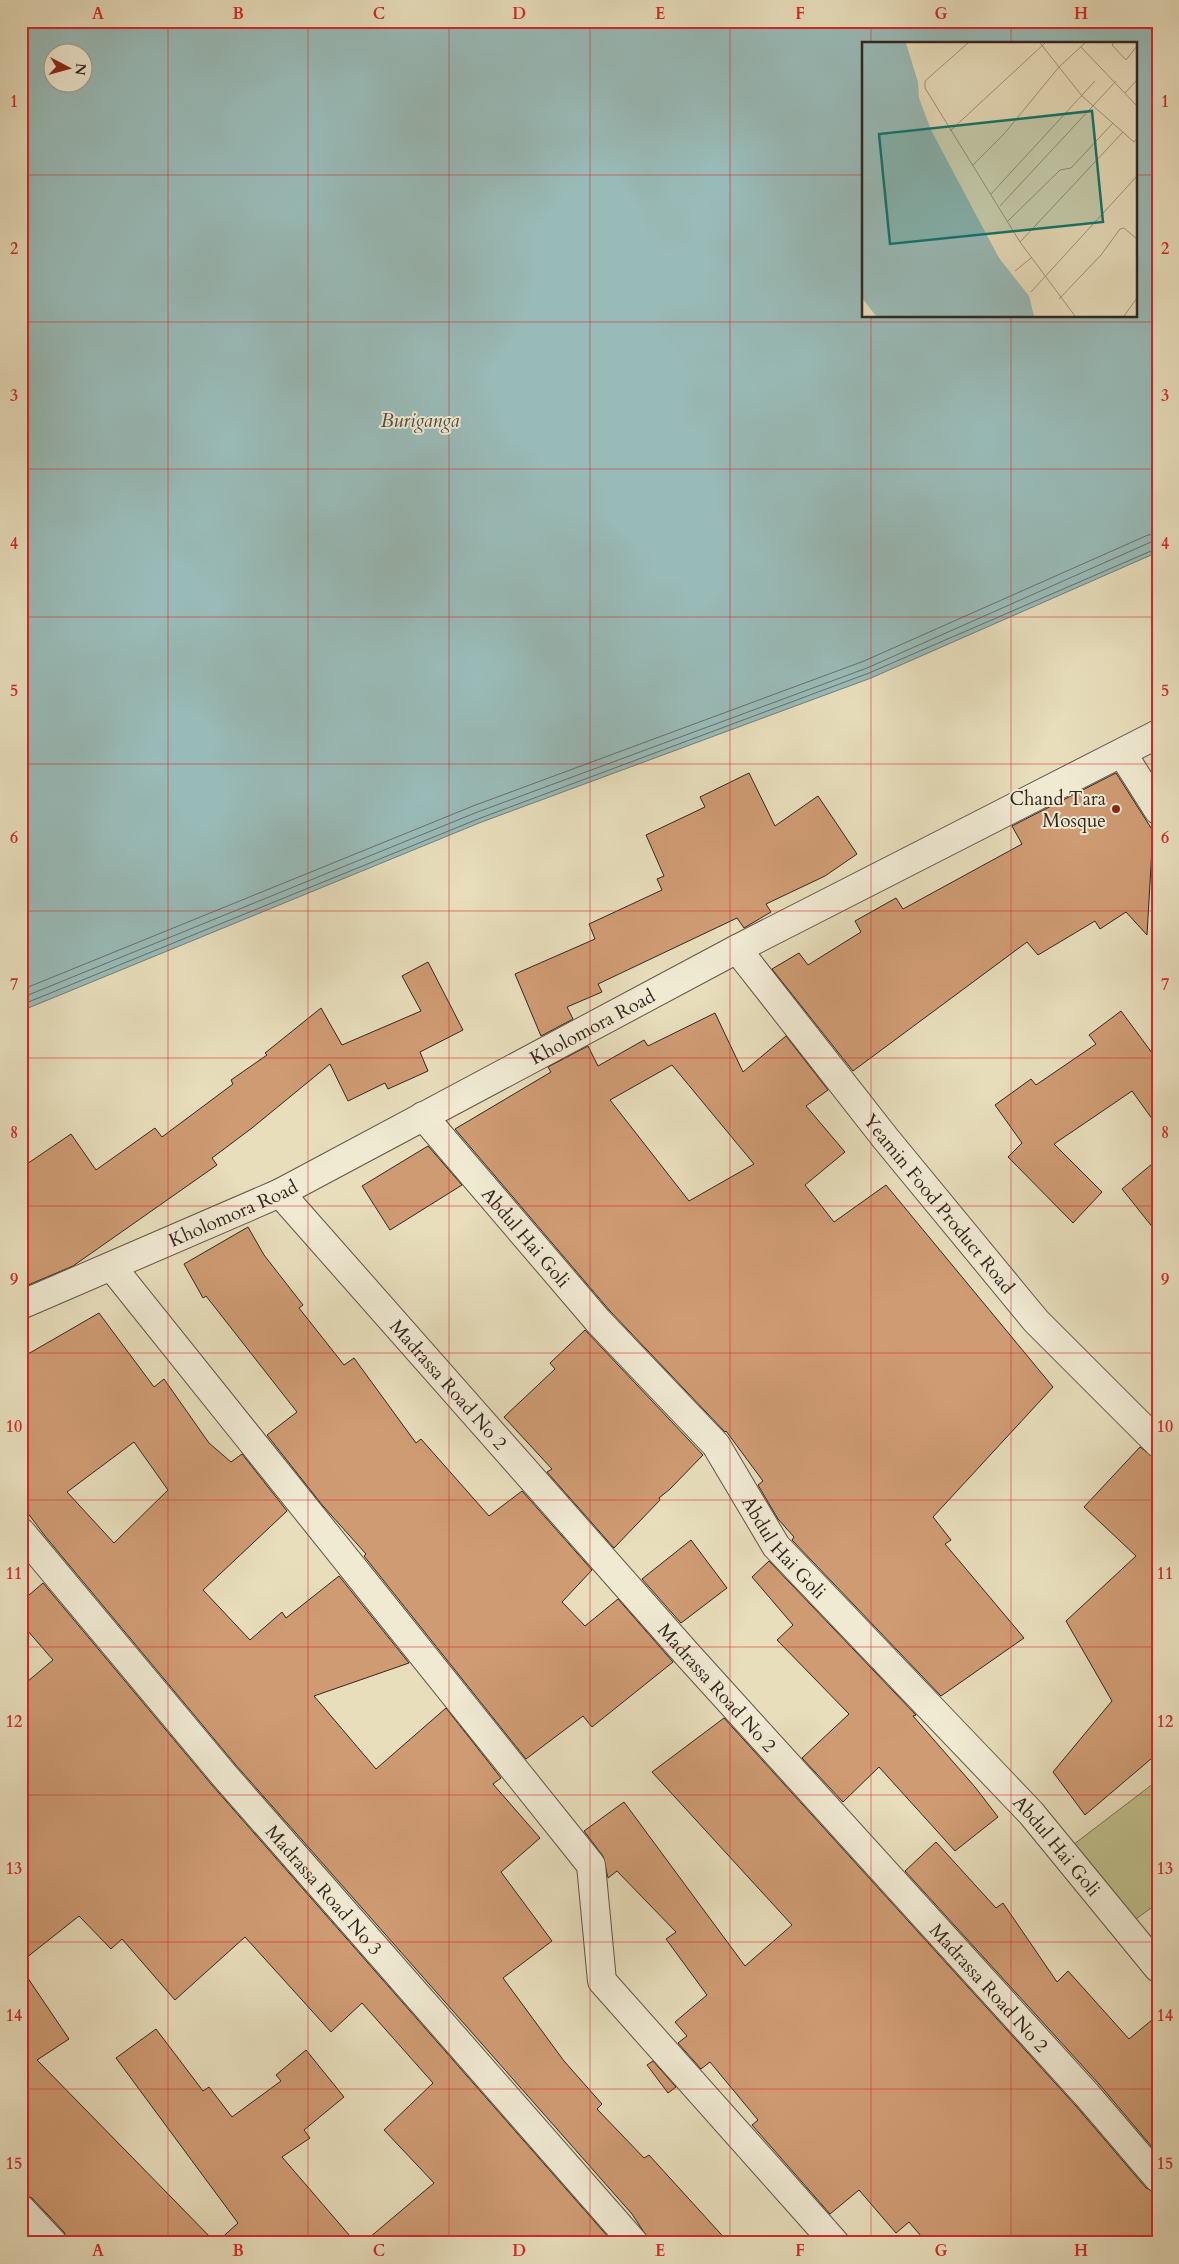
<svg xmlns="http://www.w3.org/2000/svg" width="1179" height="2264" font-family="Cardo,serif">
<rect width="100%" height="100%" fill="#e8debc"/>
<filter id="stains"><feTurbulence type="fractalNoise" baseFrequency=".004" numOctaves="4"/><feColorMatrix values="0 0 0 0 .2 0 0 0 0 .09 0 0 0 0 .02 0 0 0 .5 -.17"/></filter>
<radialGradient id="worn" r=".72"><stop offset=".6" stop-color="#630" stop-opacity="0"/><stop offset="1" stop-color="#630" stop-opacity=".3"/></radialGradient>
<path fill="#bebf8c" stroke="#797256" d="M1158,1780V1903L1129,1924L1069,1848Z"/>
<path fill="#99bbb8" stroke="#717f7b" fill-rule="evenodd" d="M21,21H1158V552L871,678L479,823L21,1011ZM863,44H1135V316H863ZM52,52H82V82H52Z"/>
<g fill="none" stroke-linecap="round" stroke-linejoin="round">
<g stroke="#66706c" stroke-width="1">
<path d="M21,990L473,806L864,661L1148,535L1158,534"/>
<path d="M21,998L475,813L867,668L1151,542L1158,541"/>
<path d="M21,1005L478,819L869,673L1158,548"/>
</g>
</g>
<g fill="#cf9b73" stroke="#34261f" fill-rule="evenodd">
<path d="M749,773L775,826L818,796L857,854L825,876L766,904L771,912L744,928L737,918L598,984L602,992L567,1007L573,1019L541,1036L515,974L595,939L589,924L662,890L657,879L664,876L646,835L705,807L700,797Z"/>
<path d="M1116,773L1153,831L1147,935L1126,912L1100,929L1095,921L1038,955L1027,942L853,1071L772,969L799,953L808,965L861,932L855,921L896,898L903,909L1022,844L1012,826Z"/>
<path d="M428,962L463,1030L420,1052L428,1071L388,1089L385,1083L348,1101L330,1064L252,1128L212,1158L217,1165L73,1266L21,1288V1168L71,1134L96,1170L155,1128L162,1137L233,1084L231,1080L267,1055L265,1053L321,1008L342,1045L421,1011L402,976Z"/>
<path d="M1121,1011L1158,1061V1127L1132,1091L1054,1144L1102,1192L1073,1223L1008,1157L1022,1143L995,1105L1031,1079L1036,1085L1096,1044L1089,1035Z"/>
<path d="M715,1013L743,1072L786,1036L828,1090L806,1106L845,1152L805,1185L834,1222L886,1185L1053,1387L933,1517L951,1540L945,1544L1024,1638L941,1696L792,1540L794,1537L778,1519L758,1485L763,1481L726,1431L725,1432L610,1311L455,1129L551,1072L548,1067L588,1046L598,1066L644,1040L648,1046ZM672,1065L754,1164L689,1201L610,1100Z"/>
<path d="M428,1146L462,1185L390,1230L362,1186Z"/>
<path d="M1158,1159V1234L1122,1189Z"/>
<path d="M248,1227L264,1255L303,1305L299,1308L344,1365L354,1358L416,1443L421,1439L489,1516L522,1491L592,1570L562,1602L585,1626L618,1599L673,1662L592,1727L583,1716L526,1759L364,1556L366,1554L323,1506L267,1435L297,1412L206,1296L203,1298L184,1264Z"/>
<path d="M99,1313L154,1387L164,1379L209,1443L231,1462L242,1454L287,1511L203,1590L250,1640L282,1612L286,1618L339,1576L409,1663L314,1696L376,1769L446,1708L501,1778L493,1784L540,1838L501,1872L552,1941L503,1978L564,2061L602,2104L597,2109L644,2158L649,2155L729,2243H651L632,2214L235,1764L45,1536L21,1504V1358ZM134,1442L168,1490L114,1543L67,1492Z"/>
<path d="M585,1330L703,1455L670,1489L659,1498L660,1500L614,1548L547,1472L552,1469L504,1417L555,1369L550,1363Z"/>
<path d="M1140,1447L1158,1460V1753L1085,1815L1053,1772L1112,1701L1066,1621L1136,1556L1084,1507Z"/>
<path d="M691,1540L727,1588L681,1623L642,1579Z"/>
<path d="M769,1561L916,1715L913,1716L975,1787L998,1817L955,1851L879,1767L843,1802L802,1758L849,1714L777,1640L793,1625L752,1577Z"/>
<path d="M43,1583L211,1784L609,2238L604,2243H363L434,2183L384,2130L433,2083L362,2003L331,2032L245,1937L175,2000L122,1939L111,1949L79,1916L21,1962V1687L53,1660L21,1623V1602Z"/>
<path d="M724,1718L1075,2105L1146,2188L1158,2193V2243H927L909,2222L896,2233L859,2190L830,2214L752,2125L758,2120L710,2062L701,2069L678,2043L687,2036L675,2022L707,1995L666,1939L676,1932L617,1871L608,1878L603,1856L584,1831L624,1802L745,1966L792,1925L652,1772Z"/>
<path d="M936,1842L996,1908L1003,1903L1057,1982L1068,1971L1129,2039L1158,2015V2154L1099,2084L905,1871Z"/>
<path d="M21,1968L69,2039L37,2060L216,2243L238,2223L116,2058L156,2029L203,2091L209,2087L232,2117L281,2081L276,2075L306,2050L344,2097L304,2130L310,2138L282,2157L356,2243H68L64,2232L32,2198L21,2194Z"/>
<path d="M653,2061L676,2087L668,2093L647,2065Z"/>
<path d="M21,2232L31,2243H21Z"/>
</g>
<g fill="none" stroke-linecap="round" stroke-linejoin="round">
<g stroke="#615446" stroke-width="30">
<g id="minor">
<path d="M1122,753L1158,810"/>
<path id="s1" d="M737,949L886,1139L1036,1321L1158,1443"/>
<path id="s2" d="M423,1116L598,1321L716,1445L776,1546L1031,1813L1158,1968"/>
<path id="s3" d="M280,1193L686,1653L1087,2095L1158,2178"/>
<path d="M112,1267L591,1865L602,1981L835,2243"/>
<path id="s4" d="M21,1305L280,1193L737,949L1158,734"/>
<path id="s5" d="M21,1532L223,1774L634,2243"/>
<path d="M21,2209L53,2243"/>
</g>
</g>
<use href="#minor" stroke="#f0ead3" stroke-width="28"/>
</g>
<path fill="none" stroke="#d62828" stroke-width="1" stroke-opacity="0.55" d="M168,21V2243M308,21V2243M449,21V2243M590,21V2243M730,21V2243M871,21V44M1011,21V44M21,175H863M1135,175H1158M871,316V2243M1011,316V2243M21,322H1158M21,469H1158M21,617H1158M21,764H1158M21,911H1158M21,1058H1158M21,1206H1158M21,1353H1158M21,1500H1158M21,1647H1158M21,1795H1158M21,1942H1158M21,2089H1158"/>
<circle fill="#8f2418" stroke="#f0ead3" stroke-width="2" cx="1116" cy="809" r="5"/>
<g text-anchor="middle" stroke-width="4" stroke-linejoin="round" paint-order="stroke">
<g font-size="19" fill="#34261f" stroke="#f0ead3" text-anchor="end">
<text x="1106" y="805">Chand Tara<tspan x="1106" dy="22">Mosque</tspan></text>
</g>
<g font-size="19" fill="#34261f" stroke="#f0ead3">
<text dy="7" stroke="none"><textPath href="#s4" startOffset="636">Kholomora Road</textPath></text>
<text dy="7" stroke="none"><textPath href="#s1" startOffset="325">Yeamin Food Product Road</textPath></text>
<text dy="7" stroke="none"><textPath href="#s4" startOffset="231">Kholomora Road</textPath></text>
<text dy="7" stroke="none"><textPath href="#s2" startOffset="159">Abdul Hai Goli</textPath></text>
<text dy="7" stroke="none"><textPath href="#s3" startOffset="255">Madrassa Road No 2</textPath></text>
<text dy="7" stroke="none"><textPath href="#s2" startOffset="564">Abdul Hai Goli</textPath></text>
<text dy="7" stroke="none"><textPath href="#s3" startOffset="660">Madrassa Road No 2</textPath></text>
<text dy="7" stroke="none"><textPath href="#s2" startOffset="969">Abdul Hai Goli</textPath></text>
<text dy="7" stroke="none"><textPath href="#s5" startOffset="469">Madrassa Road No 3</textPath></text>
<text dy="7" stroke="none"><textPath href="#s3" startOffset="1065">Madrassa Road No 2</textPath></text>
</g>
<g font-size="20" font-style="italic" fill="#4d4b45" stroke="#f0ead3">
<text x="420" y="427">Buriganga</text>
</g>
</g>
<g transform="translate(862 42)">
<rect width="275" height="275" fill="#e8debc"/>
<path d="M0,1H44L56,40L57,56L69,88L137,216L167,254L172,274H14L0,256Z" fill="#99bbb8"/>
<path fill="none" stroke="#99bbb8" stroke-width="2.5" d="M0,48L54,49"/>
<path fill="none" stroke="#a0947d" stroke-width="1" d="M106,1L63,39V46L158,200L213,274M178,1L220,54L272,100L275,96M252,1L250,3L264,18L275,4M219,5L275,64M263,51L275,38M88,89L183,1M110,124L142,92L197,25L223,1M129,152L233,39M138,164L254,39M146,179L198,128L209,126L251,81M158,200L261,90M153,229L169,216M169,250L275,134M197,257L239,213L258,187L262,186L275,197M262,274L275,256"/>
<path fill="#0f766e" fill-opacity="0.15" stroke="#0f766e" stroke-width="2.5" d="M230,69L241,180L28,202L17,92Z"/>
<rect width="275" height="275" fill="none" stroke="#34261f" stroke-width="2.5"/>
</g>
<rect width="1179" height="2264" fill="none" stroke="#e8debc" stroke-width="55"/>
<g transform="translate(68 68) rotate(96)"><circle r="24" fill="#f0ead3" stroke="#a59c8b"/>
<path d="M0-4L9 19L0 12L-9 19Z" fill="#8f2418"/>
<text y="-8" font-size="14" font-weight="bold" text-anchor="middle" fill="#34261f">N</text>
</g>
<rect x="28" y="28" width="1124" height="2208" fill="none" stroke="#d62828" stroke-width="2"/>
<g font-size="16" text-anchor="middle" font-weight="bold" fill="#d62828">
<text x="98" y="19">A</text>
<text x="238" y="19">B</text>
<text x="379" y="19">C</text>
<text x="519" y="19">D</text>
<text x="660" y="19">E</text>
<text x="800" y="19">F</text>
<text x="941" y="19">G</text>
<text x="1081" y="19">H</text>
<text x="14" y="107">1</text>
<text x="1165" y="107">1</text>
<text x="14" y="254">2</text>
<text x="1165" y="254">2</text>
<text x="14" y="401">3</text>
<text x="1165" y="401">3</text>
<text x="14" y="549">4</text>
<text x="1165" y="549">4</text>
<text x="14" y="696">5</text>
<text x="1165" y="696">5</text>
<text x="14" y="843">6</text>
<text x="1165" y="843">6</text>
<text x="14" y="990">7</text>
<text x="1165" y="990">7</text>
<text x="14" y="1138">8</text>
<text x="1165" y="1138">8</text>
<text x="14" y="1285">9</text>
<text x="1165" y="1285">9</text>
<text x="14" y="1432">10</text>
<text x="1165" y="1432">10</text>
<text x="14" y="1579">11</text>
<text x="1165" y="1579">11</text>
<text x="14" y="1727">12</text>
<text x="1165" y="1727">12</text>
<text x="14" y="1874">13</text>
<text x="1165" y="1874">13</text>
<text x="14" y="2021">14</text>
<text x="1165" y="2021">14</text>
<text x="14" y="2169">15</text>
<text x="1165" y="2169">15</text>
<text x="98" y="2256">A</text>
<text x="238" y="2256">B</text>
<text x="379" y="2256">C</text>
<text x="519" y="2256">D</text>
<text x="660" y="2256">E</text>
<text x="800" y="2256">F</text>
<text x="941" y="2256">G</text>
<text x="1081" y="2256">H</text>
</g>
<rect width="100%" height="100%" filter="url(#stains)"/>
<rect width="100%" height="100%" fill="url(#worn)"/>
</svg>
